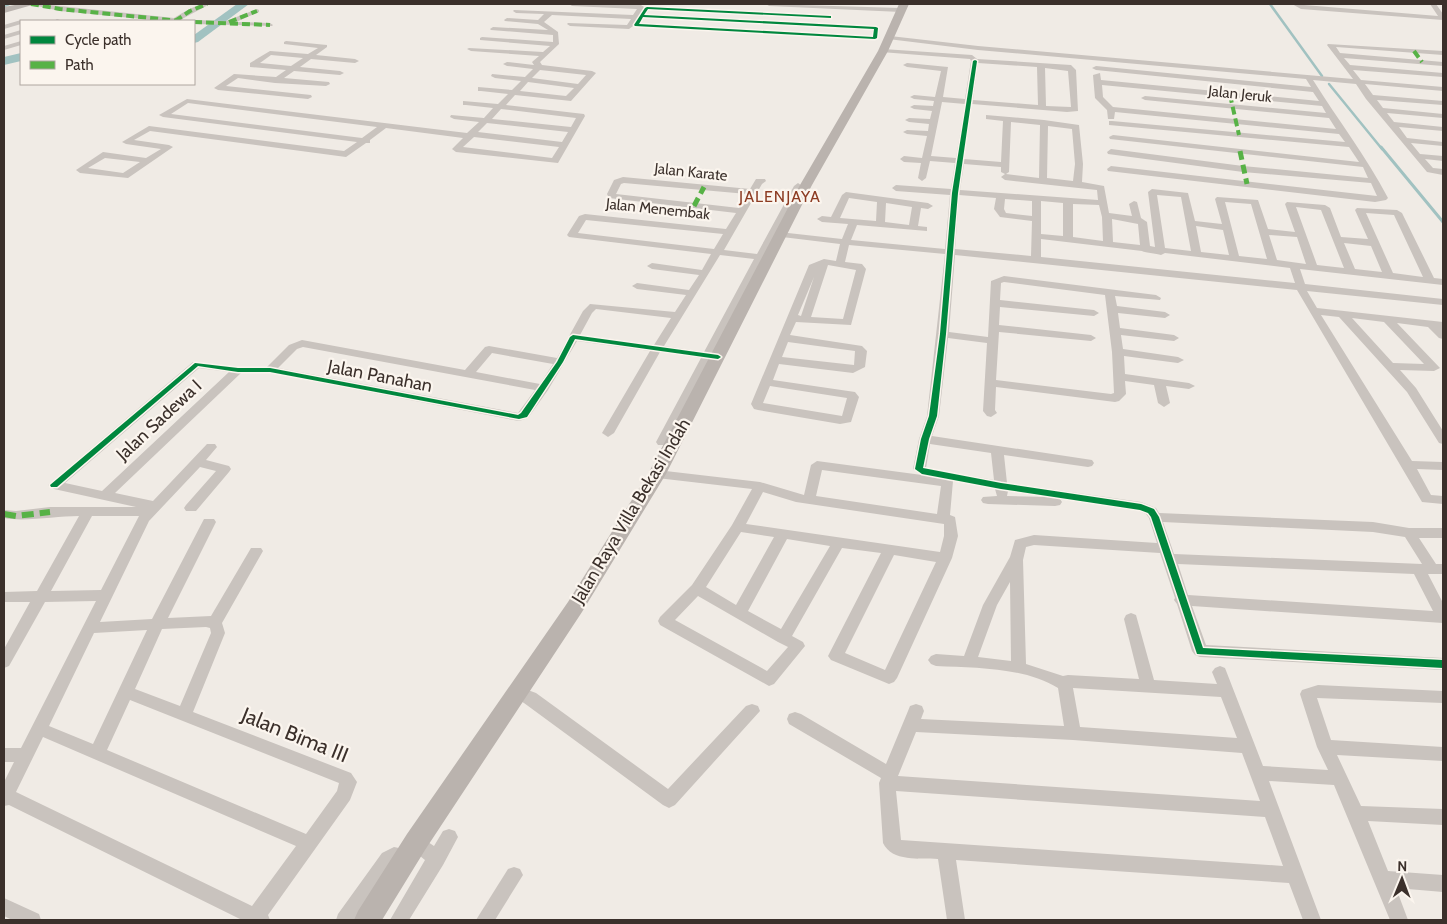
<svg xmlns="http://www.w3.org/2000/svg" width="1447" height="924" font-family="Cabin,sans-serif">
<rect width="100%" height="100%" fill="#f0ebe5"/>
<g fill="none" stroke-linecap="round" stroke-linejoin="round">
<g stroke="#a1c2c1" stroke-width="2.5">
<path d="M1270,4L1322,76"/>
<path d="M1329,84L1382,149"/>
</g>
<path stroke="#a1c2c1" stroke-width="3" d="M1381,147L1443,222"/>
<g fill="#a1c2c1" fill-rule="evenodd">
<path d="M4,4H12L4,8Z"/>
<path d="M237,4H249L198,42L194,43V35Z"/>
<path d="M21,53V61L4,65V57Z"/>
</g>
<g fill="#c9c3be" fill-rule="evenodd">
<path d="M28,4H41L174,18C186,11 197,3 210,4L182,19L183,21H163L60,11Z"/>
<path d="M569,4L641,5L644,7L643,10L647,6L830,15L832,16V18L649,10L646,14L876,26L879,28L878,38L875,40L633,26L629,29L570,26L567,24L568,23L627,25L631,19L552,15L544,22L558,32L559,44L540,62L542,65L592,71L596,73L571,101L515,95L506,105L584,114L585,116L558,163L456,152L452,149L463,138L386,128L370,140V143H366L346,157L150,131L134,140L169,145L173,147L128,178L80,173L76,170L103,152L146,158L161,149L126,144L122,142L149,126L344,151L357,142L163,117L159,115L187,99L467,133L479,122L454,119L450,117L451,115L484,118L493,108L466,105H463V101L498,104L508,94L481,91H478V87L512,90L521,81L495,78L491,76L492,74L525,77L533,69L507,66L503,64L507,62L534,65L532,62L539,56L471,51L467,49L469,48L543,52L550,46L480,40V38L482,37L553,42V35L491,30L490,29L493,27L548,30L538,24L505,21L504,20L507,18L538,20L544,14L516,13L513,11L514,10L633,15L637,9L572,6ZM644,18L872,30V36L640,23ZM540,70L586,75L578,84L532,78ZM528,82L574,88L566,96L520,91ZM188,103L377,127L362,138L171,114ZM501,109L576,118L571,127L492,119ZM487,123L568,132L562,142L478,132ZM474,137L559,147L552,158L463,147ZM105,158L140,162L123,173L88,168Z"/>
<path d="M766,4L901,8L904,10L901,12L769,6Z"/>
<path d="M1292,4L1438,16L1430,4H1436L1443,14V20L1301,9Z"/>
<path d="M257,9L259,10V12L236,22L270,23L273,25L272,26L194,24V21H191L194,20L226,21Z"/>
<path d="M57,19L60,20L61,21H54Z"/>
<path d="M21,20L24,21H21V24L4,29V25Z"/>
<path d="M21,30V34L4,39V35Z"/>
<path d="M890,36L978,46L1353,79L1327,45L1328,44L1443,51V55L1336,47L1340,53L1443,62V66L1344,58L1350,65L1443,73V77L1353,70L1361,80L1443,87V91L1365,84L1373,95L1443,101V105L1377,100L1383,108L1443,114V118L1387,113L1394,122L1443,127V131L1399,127L1407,138L1443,142V146L1411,143L1420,154L1443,156V161L1425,159L1433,168L1443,169V175L1427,172L1366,99L1356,84L1313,80C1338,120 1366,156 1388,198L1386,200L1375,202L1108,171L1107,169L1111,166L1377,196L1371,183L1243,172L1108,154L1107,152L1111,149L1243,166L1368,178L1363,167L1110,139L1109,137L1113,135L1359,162L1349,147L1109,125V121H1112L1345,142L1339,134L1115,112L1114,119H1108L1107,110L1095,98L1093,75L1100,73L1101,80L1319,101L1313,92L1096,70L1092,68L1096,66L1311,87L1306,79L978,50L888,39V37ZM1102,85L1322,106L1326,113L1145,96L1141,98L1145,100L1329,118L1336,129L1113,107L1103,97Z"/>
<path d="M21,41V45L4,50V46Z"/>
<path d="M286,41L327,45V47L316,55L355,59L359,61L355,63L311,59L300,67L340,71L344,73L340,75L294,71L284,78L329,82L330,84L326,86L275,83L238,78L226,86L311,95L312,97L308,99L218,90L214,88L234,74L276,77L286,70L250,67V63L270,51L308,54L318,48L284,44V42ZM271,55L303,58L291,66L260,63Z"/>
<path d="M883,49L972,55L977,59L1071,65L1076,70L1078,111L1067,112L972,104L964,159L1001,162L1003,121L986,119V115L1044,120L1079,125L1083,164L1082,182L1104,186L1109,213L1132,216L1129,204L1134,201L1137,202L1141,218L1147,222L1150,246L1155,247L1148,192L1152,189L1188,193L1195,221L1222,224L1215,199L1217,197L1258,200L1268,229L1295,232L1285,204L1287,202L1325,205L1330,208L1341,237L1368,239L1355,210L1357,208L1397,210L1402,213L1434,278L1443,279V285L1300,269L1305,284L1443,299V305L1307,291L1317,308L1443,322V328H1442L1443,339L1439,338L1428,327L1397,323L1440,368L1434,371L1400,370L1416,388L1443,431V444L1439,443L1407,392L1339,317L1321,315L1412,461L1443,462V470L1417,469L1431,495L1443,496V504L1422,502L1297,290L955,255L949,332L988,337L991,281L1004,276L1156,295L1161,298L1160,300L1115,296L1117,306L1165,312L1170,315L1165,318L1118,313L1120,328L1174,335L1179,338L1174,341L1121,335L1123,349L1178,357L1184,360L1178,363L1124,356L1125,374L1189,383L1195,386L1189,389L1166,386L1170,403L1164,407L1158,403L1154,385L1125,381L1126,394L1119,401L1115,402L996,387L995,410L997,413L991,417L987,416L983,411L987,343L948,338L939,416L932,436L1092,460L1094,463L1092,466L1088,467L1004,455L1007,483L1141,502L1156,508L1159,513L1373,522L1409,528H1443V538H1419L1436,564H1443V574H1428L1443,603V623L1192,606L1206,645L1443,658V670L1200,657L1195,655L1192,651L1177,604L1174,600L1175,598L1160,553L1034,545L1026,547L1023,560L1026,664L1063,676L1068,675L1139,679L1124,619L1126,615L1131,613L1136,615L1154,680L1217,684L1212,672L1215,668L1220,666L1225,668L1263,766L1328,770L1317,747L1300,694L1302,690L1318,685L1443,691V703L1317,698L1331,740L1443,747V761L1337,755L1361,806L1443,809V825L1368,821L1388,871L1443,875V892L1396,888L1408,920H1390L1334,785L1269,781L1321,920H1303L1289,883L956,860L965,920H947L938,859C920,858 892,862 883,843L879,783L881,778L789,724L787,719L789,714L795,712L801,714L886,764L908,711L910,706L916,704L922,706L924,711L921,719L1064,726L1058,688C1023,667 976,668 936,666L931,664L928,660L931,656L936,654L964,656L983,605L1010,557L1015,540L1034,535L1157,543L1149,518L1146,514L1139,511L1060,499L1062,502L1060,505L1055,506L988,504L983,503L981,500L983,497L997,496L995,489L953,481L950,515L955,517L958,536L952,558L897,678L894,682L889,684L831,660L828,656L881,553L842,548L792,636L803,642L805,646L774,684L769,686L660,625L658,621L660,617L692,585L732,525L752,489L657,478L651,474L653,471L657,470L760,482L804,495L811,465L817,461L922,475L913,469L919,439L927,416L945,254L849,245L845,262L862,264L866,269L851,325L796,322L790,335L862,346L867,351L865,367L853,373L779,364L773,380L855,392L859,397L851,422L840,424L758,410L754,409L751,404L809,265L824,259L836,261L840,244L782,237L777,234L779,232L842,239L848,224L822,222L817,219L822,216L831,217L842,195L846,192L928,203L933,206L928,209L921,208L918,226L927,227V231L857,225L851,240L945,249L950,195L896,191L892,188L896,185L951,189L955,163L930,161L926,178L922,181L918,178L921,163L904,162L900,159L904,156L922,158L927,136L907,134L903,132L907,130L928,131L929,124L909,122L905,120L909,118L930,119L932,111L914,109L910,107L914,105L933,106L934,101L914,99L910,97L914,95L935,97L941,71L907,67L903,65L907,63L948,67L943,97L965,99L971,61L970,59L881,52V50ZM978,63L1037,67L1038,105L973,100ZM1045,68L1068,71L1071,107L1046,106ZM942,102L965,104L956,158L931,156ZM1011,122L1040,125L1039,178L1006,174L1009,172ZM1048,126L1072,129L1075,164L1073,181L1047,178ZM964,164L1001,167V172L1005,174L1001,177L1005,180L1097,190L1098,200L960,190ZM959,195L996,198L994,209L1000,217L1032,221L1031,256L955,249ZM1157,195L1181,197L1191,251L1165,248ZM849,198L877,202L876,221L840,218ZM1005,199L1032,201V216L1006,213L1004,209ZM1041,201L1063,203V236L1041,234ZM1225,202L1251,204L1267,259L1239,256ZM886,203L912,207L909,225L885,222ZM1073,204L1099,205L1102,217L1103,241L1073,237ZM1296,207L1321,210L1344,268L1317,265ZM1366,213L1394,215L1423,277L1393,273ZM1112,219L1138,224L1140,245L1113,242ZM1196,226L1223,230L1229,255L1201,252ZM1269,235L1297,237L1306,264L1277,260ZM1041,239L1142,251C1143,252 1157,254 1161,255L1165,253L1290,268L1295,283L1041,257ZM1344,243L1371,246L1382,272L1355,269ZM828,265L856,270L843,319L811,317ZM814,277L801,316L798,315ZM1004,282L1105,295L1112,352L1114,393L1111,394L996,380L999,332L1091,341L1096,338L1091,335L999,325L1000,307L1094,316L1099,313L1094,310L1000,300L1001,283ZM1352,318L1384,322L1424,364L1393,363ZM788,342L855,351L854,365L782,357ZM770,386L847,398L842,416L763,403ZM930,444L991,453L994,480L926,468ZM822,470L941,486L937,514L816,496ZM1008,491L1047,497L1007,496ZM763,492L796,502L944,524V536L940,552L746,524ZM1163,522L1373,532L1405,537L1422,564L1174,554ZM741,532L774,537L736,605L706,587ZM787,539L830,546L781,629L748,611ZM894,555L936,562L885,670L845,653ZM1178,564L1414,574L1433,611L1188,595ZM1010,582L1011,661L978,657L997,605ZM698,596L778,642L788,647L767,671L675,620ZM1073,688L1221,697L1237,738L1080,727ZM916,732L1073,740L1242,753L1260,801L898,776ZM896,791L1265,817L1283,866L901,840Z"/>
<path d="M623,177L750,189L756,179H765L766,181L762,184L724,250L757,254L794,186L798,183L802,186L766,255L775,258L770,261L764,260L715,353L722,355L724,357L718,360L711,359L666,445H658L656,442L701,358L660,352L614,433L608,437L602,433L650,351L577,341L548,390L528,418L519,421L270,373H241L115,493L153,501L207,444H215L217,447L206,460L229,466L231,469L229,472L196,511H186L184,508L186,505L216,471L200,467L149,521L100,622L152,619L204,519H214L216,522L168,618L211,616L251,548H261L263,551L222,623L225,633L193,712L351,773L357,782L350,800L268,915L270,920H242L9,805L4,806V782L14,762H4V748H21L96,601L45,602L9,666L4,668V649L30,602H4V592L37,591L79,516C56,516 25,522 4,518V510L16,511L50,507H136L54,489L48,485L193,362L238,367H267L289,345L302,340L465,370L485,347L489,346L557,358L583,311L590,304L675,312L686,295L637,289L632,286L637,283L689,290L699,275L652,269L647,266L652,263L702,270L711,254L569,237L567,235L579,216L585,214L726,229L736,213L609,198L607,194L614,180ZM624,183L747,194L739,208L616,194L621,184ZM586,220L723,234L714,249L578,233ZM720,255L754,259L704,352L664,346ZM596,309L671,318L654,345L580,335L592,313ZM303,347L535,390L518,413L278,368L297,349ZM492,353L553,364L540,384L476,372ZM199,368L229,372L102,491L65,483ZM92,516H139L101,590L51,591ZM206,627L210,628L211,633L180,706L135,689L162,629ZM147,630L93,744L49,726L94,633ZM130,700L339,783L337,791L306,834L107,750ZM43,737L296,846L252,906L16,792Z"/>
<path d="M517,686L536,693L668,789L746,706L752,704L758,706L760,711L675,805L669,808L663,805L524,703L512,696L509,692L512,688Z"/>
<path d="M449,829L455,831L458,837L443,865L409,920H390L425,860L410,848L407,842L410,836L416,834L434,846L443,831Z"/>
<path d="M394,847L413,851L416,857L413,863L407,865H394L356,920H336L338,914L382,853Z"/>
<path d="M514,867L520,869L523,875L495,920H476L508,869Z"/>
<path d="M4,898L39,914L41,920H12L4,916Z"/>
</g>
<g fill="#bab3ae" fill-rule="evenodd">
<path d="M20,4H36L4,13V7Z"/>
<path d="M899,4H909L888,51L812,185L666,474L582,612L425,850L382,920H354L358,911L407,834L568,602L648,474L800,185L878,51Z"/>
</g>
<g stroke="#57b246" stroke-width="4" stroke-dasharray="8 4" stroke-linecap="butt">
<path d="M31,4L60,9L180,21"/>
<path d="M175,21L190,11L207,4"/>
<path d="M194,22L270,25"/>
<path d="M229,22L257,11"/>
<path d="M1414,51L1422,62"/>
<path d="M1230,95L1239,135"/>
</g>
<g stroke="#57b246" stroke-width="5" stroke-dasharray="9 5" stroke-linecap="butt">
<path d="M1240,151L1247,184"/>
<path d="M694,206L704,187"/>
</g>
<path stroke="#57b246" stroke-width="6" stroke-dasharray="12 6" stroke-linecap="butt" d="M4,514L16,516L50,512"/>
<g stroke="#fbf5ee" stroke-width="3">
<g id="cycleway">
<path d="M647,7L830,16H831V18L648,9L644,15L876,27L878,28L877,38L875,39L635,26L634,25L645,8ZM643,17L874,29L873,37L639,24Z"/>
<path d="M975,60L977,61L958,193L946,334L937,416L929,439L923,468L1001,483L1141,504L1154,509L1159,517L1203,648L1443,660V668L1197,654L1151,517L1148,513L1140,510L1001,489L922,474L915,469L921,439L929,416L940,334L952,193L973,61Z"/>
<path d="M573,335L718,355L721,357L718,359L575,339L563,362L527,417L519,419L270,372H238L198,366L57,487H51L50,485L195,363L238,368H270L518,415L521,413L557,362L570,337Z"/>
</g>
</g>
<use href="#cycleway" fill="#00873e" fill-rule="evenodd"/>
</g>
<g text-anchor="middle" stroke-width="4.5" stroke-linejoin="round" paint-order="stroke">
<g font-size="15" fill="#3b302b" stroke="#fbf5ee">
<text transform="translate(1240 94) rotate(6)" y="5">Jalan Jeruk</text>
<text transform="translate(691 172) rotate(6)" y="5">Jalan Karate</text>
<text transform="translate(658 209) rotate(6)" y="5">Jalan Menembak</text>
</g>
<g font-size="16" letter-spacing="1" fill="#8c3b22" stroke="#fbf5ee">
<text x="780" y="202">JALENJAYA</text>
</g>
<g font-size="18" fill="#3b302b" stroke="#fbf5ee">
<text transform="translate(380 376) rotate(11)" y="6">Jalan Panahan</text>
<text transform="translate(159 420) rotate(-43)" y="6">Jalan Sadewa I</text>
<text transform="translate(631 511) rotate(-59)" y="6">Jalan Raya Villa Bekasi Indah</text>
</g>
<g font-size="21" fill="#3b302b" stroke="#fbf5ee">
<text transform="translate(295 735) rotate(22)" y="7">Jalan Bima III</text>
</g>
</g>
<rect width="1447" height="924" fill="none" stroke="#3b302b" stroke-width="10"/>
<rect x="20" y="20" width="175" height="65" fill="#fbf5ee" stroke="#aea6a0"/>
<rect x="30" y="36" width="25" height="8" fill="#00873e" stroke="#aea6a0"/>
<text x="65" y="45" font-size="15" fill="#3b302b">Cycle path</text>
<rect x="30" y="61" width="25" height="8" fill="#57b246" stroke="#aea6a0"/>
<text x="65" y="70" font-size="15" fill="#3b302b">Path</text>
<g transform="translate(1402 879) rotate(1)" stroke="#fbf5ee" stroke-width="4" paint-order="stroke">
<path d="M0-4L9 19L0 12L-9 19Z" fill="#3b302b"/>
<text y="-8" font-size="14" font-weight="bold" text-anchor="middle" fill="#3b302b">N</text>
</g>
</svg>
